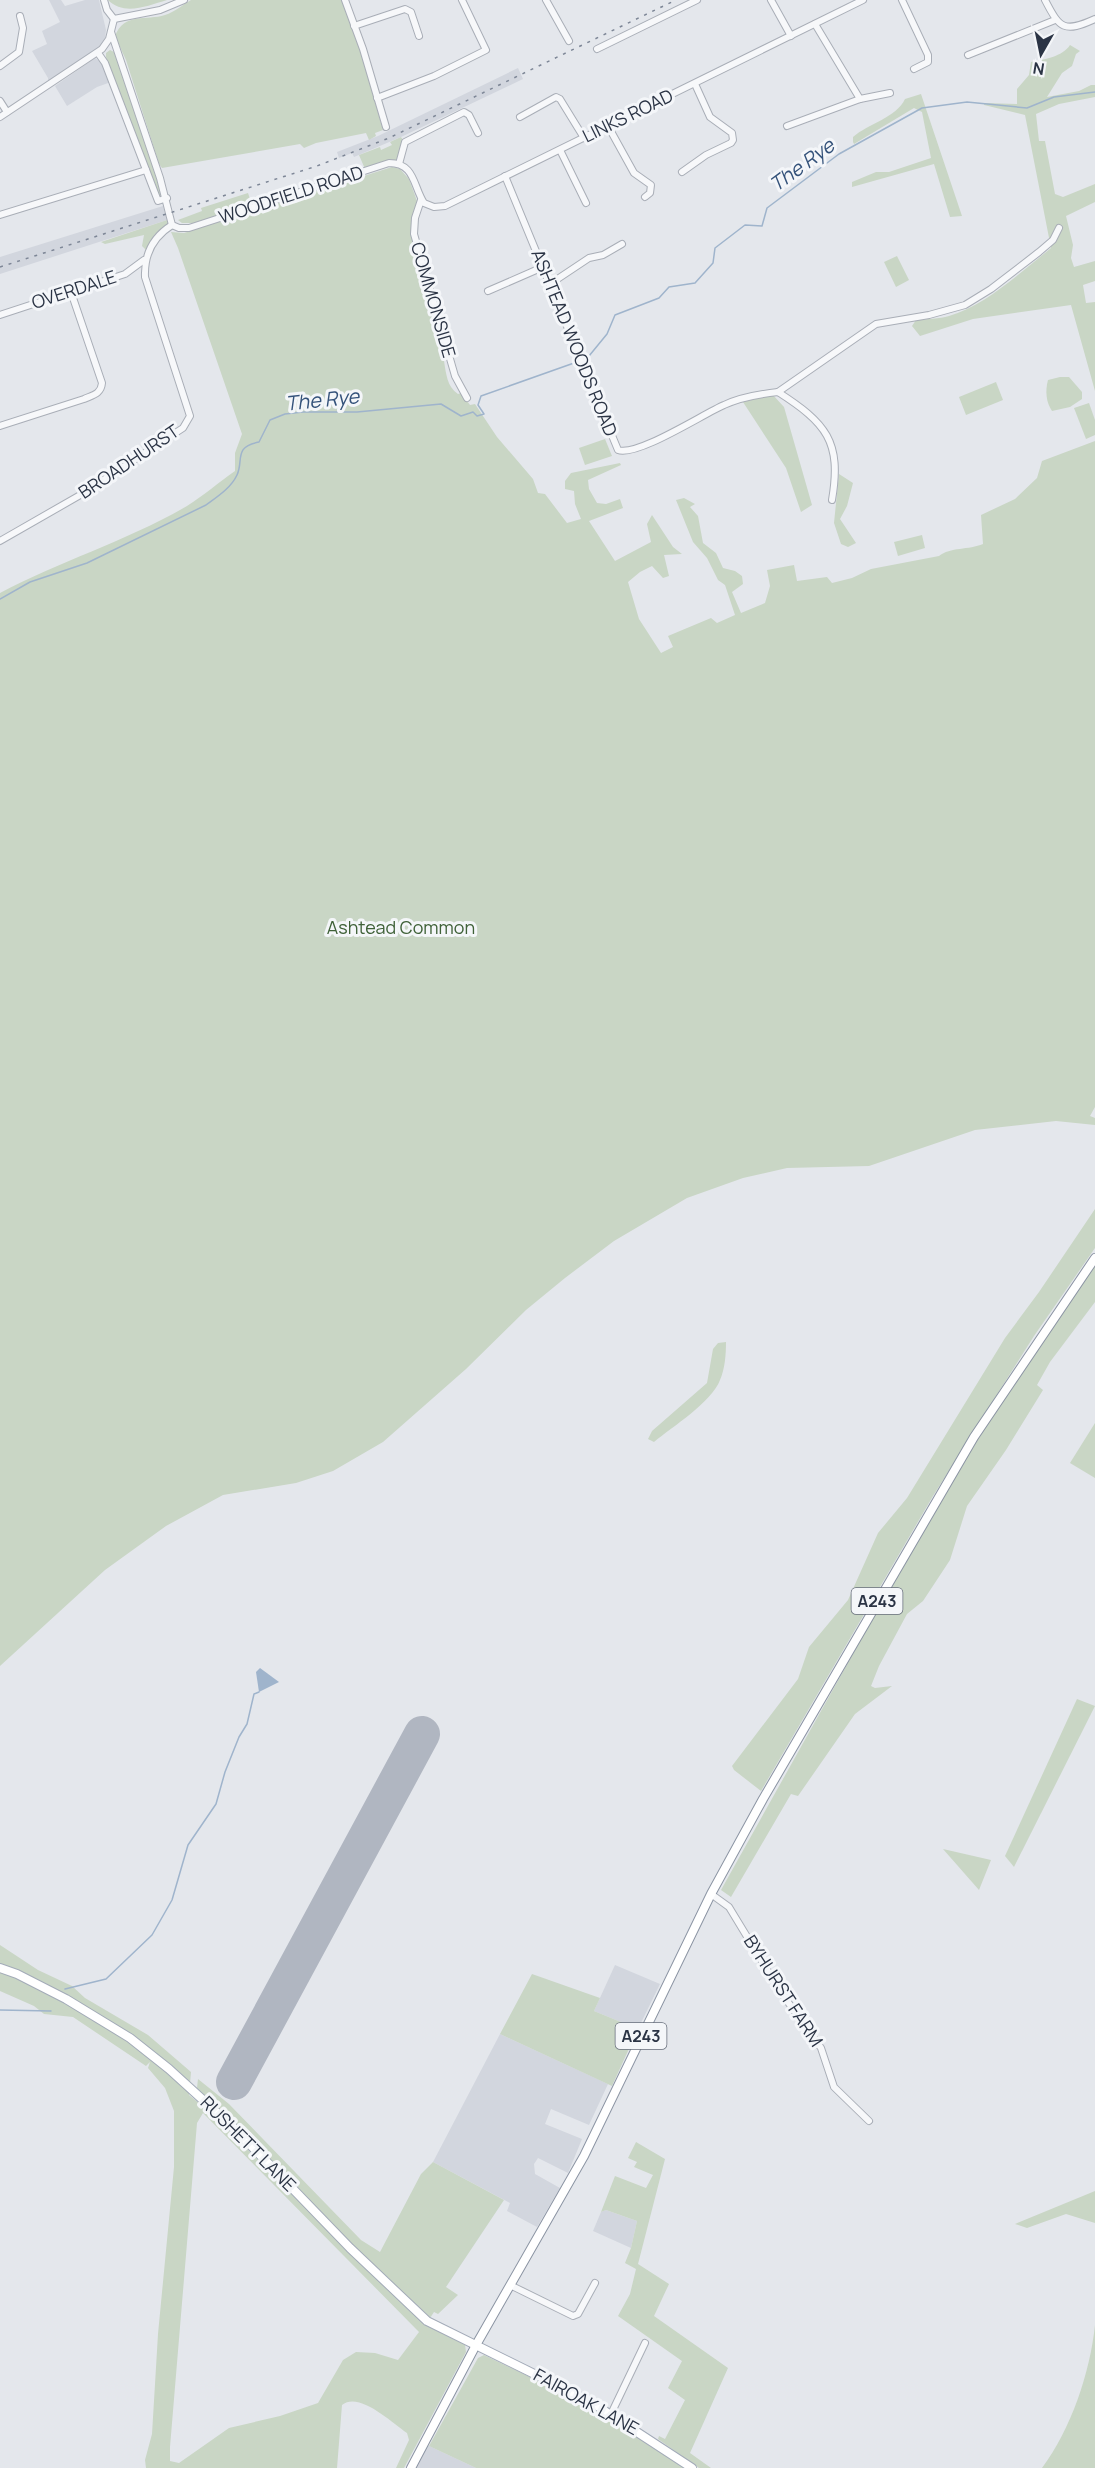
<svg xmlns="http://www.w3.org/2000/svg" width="1095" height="2468" font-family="Manrope,sans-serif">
<rect width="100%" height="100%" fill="#e4e7ec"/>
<g fill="#d2d6de">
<path d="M49,0H61L65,6L85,0H99L106,30L105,38L98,49L48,82V78L32,51L47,44L42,31L60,22Z"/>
<path d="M95,58L104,64L111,82L97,87L67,106L55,86Z"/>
<path d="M518,68L523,79L401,137L354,157L352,153L339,158L337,152L378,136Z"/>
<path d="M163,206L167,220L0,274V257Z"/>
<path d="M615,1965L660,1984L638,2029L594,2011Z"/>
<path d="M500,2034L608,2084L589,2125L551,2109L545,2124L582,2139L568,2173L538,2158L534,2164L535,2174L560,2188L537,2227L507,2211L510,2203L433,2162Z"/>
<path d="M606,2210L637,2221L631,2248L593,2231L601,2212Z"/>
<path d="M427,2445L476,2468H415Z"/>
</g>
<g fill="#c9d6c5" fill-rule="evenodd">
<path d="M108,0H167C147,6 124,16 108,0Z"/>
<path d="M191,0H342L363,58L383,130L375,133L376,136L369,140L366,133L316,143L304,148L300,144L162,168L159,164L126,60L115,36C124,12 146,21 165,15C175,12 182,5 191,0Z"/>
<path d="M1070,45L1080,51L1076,54L1072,66L1062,73L1047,97L1079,91L1091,85H1095V97L1059,104L1036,114L1039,141H1045L1055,194L1063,197L1095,184V202L1066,216L1073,245L1071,258L1074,267L1095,261V281L1083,285L1086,303L1095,302V391L1071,305L973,319L920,336L912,326L916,320C927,319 939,319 949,316C985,306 1022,271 1051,248L1025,115L984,105V103L1017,104V89L1029,75L1031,62C1045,59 1062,57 1070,45Z"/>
<path d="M110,50L114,52L118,59L147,143L162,196H158L106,57V53Z"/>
<path d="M921,94L962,216L950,217L934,164L852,187V182L876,172H889L931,158L922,112L914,108L854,144L853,142V137C868,124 897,117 905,99Z"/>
<path d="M401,137L404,142L399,160L365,169L359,155L380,147L381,150L392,145L390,142Z"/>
<path d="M392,167L400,169L409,179L417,201L412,229L447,358L444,361C446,373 447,387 458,394L461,393L470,405L475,404L497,437L533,479L538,493L545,494L567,523L581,519L575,504L574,491L565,489V481L571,473L620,463L621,465L588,480L589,489L597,503L606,504L620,499L623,508L589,521L615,561L651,542L647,524L652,515L673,547L682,554L664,555L669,576L663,578L652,566L640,572L628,582L639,619L661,653L673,647L668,636L711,618L717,623L735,615L725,585L718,580L707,558L693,542L676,500L684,498L695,504L690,507L698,516L703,543L716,553L723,568L735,571L742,576L743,584L732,592L741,613L765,603L770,586L767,570L794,565L797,581L827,577L832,583L852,578L871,569L939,556C950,547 969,550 983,544L981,515L1015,499L1037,478L1042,461L1095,441V1107L1090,1116L1095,1118V1125L1056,1121L975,1130L869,1166L787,1168L743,1178L687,1198L614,1241L565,1278L526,1310L466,1369L383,1442L333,1471L296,1483L223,1495L166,1526L105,1570L0,1666V593C60,561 127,541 187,506C203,496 219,482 235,471V453L242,434L178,248L171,232L184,233Z"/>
<path d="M248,193L252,205L193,223H182L178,220L202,211L201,208Z"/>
<path d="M167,220L169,224L155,234L146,250L142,246L144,235L105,244L101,242Z"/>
<path d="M897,256L909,280L896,287L884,262Z"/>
<path d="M1060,377H1069L1082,392V399L1070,407L1052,411C1046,402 1045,391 1048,380Z"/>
<path d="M996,382L1003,400L966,415L959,397Z"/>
<path d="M773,395L784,407L812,505L801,512L786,468L743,402Z"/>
<path d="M1089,403L1095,420V435L1086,439L1074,408Z"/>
<path d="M605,439L612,456L585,465L579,448Z"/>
<path d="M839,474L853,483L847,506L840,519L856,543L848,547L841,544L834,523Z"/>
<path d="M922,535L925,548L898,556L894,542Z"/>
<path d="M1095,1209V1248L1034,1336L933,1496L761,1791L734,1770L732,1766L798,1679L809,1647L848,1600L878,1533L907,1498L1005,1338L1039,1292Z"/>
<path d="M1095,1261V1302L1050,1362L1037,1385L1043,1390L1006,1450L967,1506L950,1560L923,1601L907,1614L879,1666L871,1686L875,1688L892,1686L855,1714L798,1796L791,1794L731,1897L721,1890L902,1566L972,1448Z"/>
<path d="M726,1342C726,1354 725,1369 720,1380C712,1402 672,1427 654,1442L648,1439L652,1431L707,1383L713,1349L718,1343Z"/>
<path d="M1095,1423V1478L1070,1463Z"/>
<path d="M1077,1699L1095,1706L1014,1867L1005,1856Z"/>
<path d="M943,1849L991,1860L979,1890Z"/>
<path d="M0,1945L38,1970L72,1986L85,1998L148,2035L191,2072L189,2095L205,2108L203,2112L208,2110L409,2310L432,2328L465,2345L466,2352L404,2468H396L409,2440L407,2433C391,2422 359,2391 342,2405L337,2468H146L145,2460L152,2434L158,2334L174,2167V2111L165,2088L148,2068L150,2062L146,2066L73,2017L44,2014L34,2006L0,1991ZM203,2113L419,2332L398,2360L375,2353L356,2352L343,2360L318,2403L280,2416L229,2428L179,2463L170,2461V2447L197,2123Z"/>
<path d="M532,1974L600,1998L594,2011L638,2029L612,2086L500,2034Z"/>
<path d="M198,2079L229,2104L361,2240L380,2252L421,2174L433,2162L504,2200L446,2287L458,2295L438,2314L434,2312L430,2318L358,2250L197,2088Z"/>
<path d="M636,2142L665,2159L638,2264L669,2284L654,2316L728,2368L690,2453L711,2468H699L658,2439L659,2436L665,2439L685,2400L668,2388L682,2361L618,2316L630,2294L636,2269L625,2263L631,2248L637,2221L606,2210L601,2212L615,2176L646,2188L653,2175L634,2167L637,2162L628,2158Z"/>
<path d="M1095,2191V2223L1066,2214L1027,2228L1015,2224Z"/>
<path d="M1095,2325V2468H1042C1071,2429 1090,2373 1095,2325Z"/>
<path d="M484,2355L584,2403L684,2468H476L429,2446L478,2358Z"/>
</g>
<path fill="#9fb4cc" d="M260,1668L279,1682L259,1692L256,1672Z"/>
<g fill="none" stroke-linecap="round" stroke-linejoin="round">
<g stroke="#9fb4cc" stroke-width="1.5">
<path d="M589,356L607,334L615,315L659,298L669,287L695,283L713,263L715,248L745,225L762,226L767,208L839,154L922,108L967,102L1027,108L1054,97L1095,92"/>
<path d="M0,599L30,582L87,563L206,505C217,497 231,488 237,475C244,460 233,447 259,442L270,420L285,414L303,412H357L441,404L461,416L473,412L477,416L484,414L478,405L481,396L574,363"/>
<path d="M65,1989L106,1979L152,1935L172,1900L188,1845L216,1804L225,1772L239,1737L247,1724L254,1694L259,1692"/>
<path d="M0,2010L51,2011"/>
</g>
<path stroke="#b0b6c1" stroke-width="36" d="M234,2082L422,1734"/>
<g stroke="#a9aeb7" stroke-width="8">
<g id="minor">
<path d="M104,0L107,10L114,19"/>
<path d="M345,0L363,49L386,127"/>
<path d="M546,0L569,41"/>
<path d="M771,0L791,36"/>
<path d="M902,0L928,55V62L914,69"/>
<path d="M1045,0C1060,29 1064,33 1095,19"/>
<path d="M114,19L160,10L184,0"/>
<path d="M815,24L860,99"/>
<path d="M354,26L405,9L411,12L419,36"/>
<path d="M111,32L160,178L172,225"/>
<path d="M597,49L697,0"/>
<path d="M98,53L105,63L158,201L167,198"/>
<path d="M968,55L1055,20"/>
<path d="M0,66L19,52L23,28L20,16"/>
<path d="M377,98L434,76L486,50L462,0"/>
<path d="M0,101L7,112"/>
<path d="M0,117L102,49L109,39L114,19"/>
<path d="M520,117L556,97L560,99L584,138"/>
<path d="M608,126L634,173L651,185L650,193L645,197"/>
<path d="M787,126L860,99L890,93"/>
<path d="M560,150L586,203"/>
<path d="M399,164L405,142L464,112L469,115L478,133"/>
<path d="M682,172L706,155L731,143L733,140L732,133L710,117L695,84"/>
<path d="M505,176L618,450C637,457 703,414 724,405C741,397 760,394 778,392C826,423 842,441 832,500"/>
<path d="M421,200L415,218L414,234L455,376L467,398"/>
<path d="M0,215L146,170"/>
<path d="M172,225L179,228H189L389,163C415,163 413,186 424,203L434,207L445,206L863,0"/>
<path d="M550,284L589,258L603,255L622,244"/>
<path d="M488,291L543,267"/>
<path d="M0,315L125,274L144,260"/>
<path d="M778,392L876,324L929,315L965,305L991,289L1039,252L1053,240L1059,228"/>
<path d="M0,426L84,399C93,395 101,394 102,383L71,292"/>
<path d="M0,541L82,494L183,428L190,416L145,277C144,254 153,237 172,225"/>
<path d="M711,1894L729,1907L780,1991L821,2048L834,2087L869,2121"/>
<path d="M512,2286L573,2316L578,2314L595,2283"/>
<path d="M611,2414L645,2343"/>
</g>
</g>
<g stroke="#a3abb8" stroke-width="10">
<path id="major" d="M0,1968L17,1974L66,1999L130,2038L169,2069L236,2130L350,2248L427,2321L591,2402L692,2468"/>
</g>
<g stroke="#8b94a3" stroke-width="10">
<path id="highway" d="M411,2468L476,2345L584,2156L711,1894L763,1799L974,1437L1095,1258"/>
</g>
<use href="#minor" stroke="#f7f8fa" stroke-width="6"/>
<use href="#major" stroke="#fff" stroke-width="8"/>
<use href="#highway" stroke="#fff" stroke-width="8"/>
<path stroke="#7d8696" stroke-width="1.5" stroke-dasharray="3 6" stroke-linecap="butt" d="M0,267L317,166L389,138L676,0"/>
</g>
<g text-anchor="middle" stroke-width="6" stroke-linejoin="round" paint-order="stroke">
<g fill="#f4f6f9" stroke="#676e7b" stroke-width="1.5">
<rect x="851.5" y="1588" width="51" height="26" rx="4.5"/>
<rect x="615.5" y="2023" width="51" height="26" rx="4.5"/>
</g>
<g font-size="16" font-weight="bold" fill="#2b3445">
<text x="877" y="1607">A243</text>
<text x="641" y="2042">A243</text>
</g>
<g font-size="18" fill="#2b3445" stroke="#f4f6f9">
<text transform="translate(628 116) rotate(-26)" y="6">LINKS ROAD</text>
<text transform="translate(291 195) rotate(-18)" y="6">WOODFIELD ROAD</text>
<text transform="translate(74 290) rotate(-18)" y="6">OVERDALE</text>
<text transform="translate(433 300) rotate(74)" y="6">COMMONSIDE</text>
<text transform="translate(574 343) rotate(68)" y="6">ASHTEAD WOODS ROAD</text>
<text transform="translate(129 462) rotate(-34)" y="6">BROADHURST</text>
<text transform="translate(783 1991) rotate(57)" y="6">BYHURST FARM</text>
<text transform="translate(248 2144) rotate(45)" y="6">RUSHETT LANE</text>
<text transform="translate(586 2402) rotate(29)" y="6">FAIROAK LANE</text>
</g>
<g font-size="18" fill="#3f6138" stroke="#f4f6f9">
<text x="401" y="934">Ashtead Common</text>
</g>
<g font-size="20" font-style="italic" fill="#34527a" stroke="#f4f6f9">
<text transform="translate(802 165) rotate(-36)" y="7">The Rye</text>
<text transform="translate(322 400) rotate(-6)" y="7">The Rye</text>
</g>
</g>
<g transform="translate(1041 54) rotate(189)" stroke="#f4f6f9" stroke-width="4.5" paint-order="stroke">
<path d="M0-4.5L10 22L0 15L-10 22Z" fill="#2b3445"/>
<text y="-9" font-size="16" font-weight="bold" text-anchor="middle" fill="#2b3445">N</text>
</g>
</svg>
